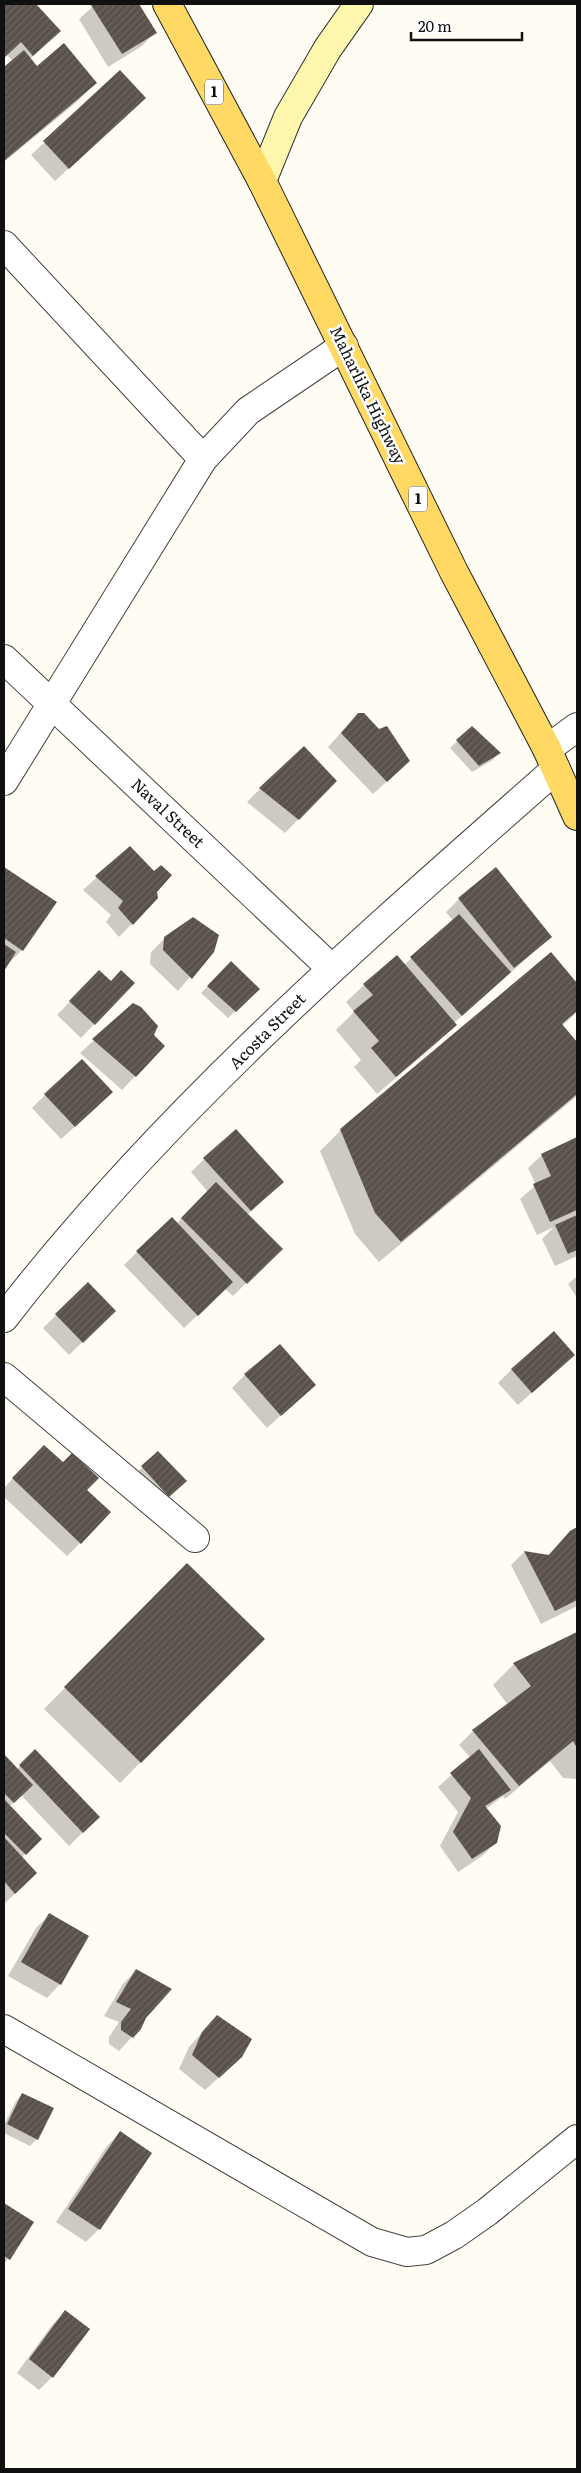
<svg xmlns="http://www.w3.org/2000/svg" width="581" height="2473" font-family="Literata,serif">
<defs>
<pattern id="building-hatch" width="6" height="6" patternUnits="userSpaceOnUse" patternTransform="scale(1.25)"><rect width="6" height="6" fill="#5a514b"/><path d="M-1 1l2-2M0 6l6-6M5 7l2-2" fill="none" stroke="#6d6561"/></pattern>
</defs>
<rect width="100%" height="100%" fill="#fffdf3"/>
<g fill="#0003">
<path d="M4,4H35L59,31L30,59L37,67L95,83L78,101L4,162V69L13,61L7,55L4,58Z"/>
<path d="M96,4H138L155,32L142,46L108,67L79,19Z"/>
<path d="M119,72L131,111L55,181L31,155Z"/>
<path d="M358,714L379,731L395,774L373,794L328,747Z"/>
<path d="M472,727L499,753L493,760L472,772L450,748Z"/>
<path d="M335,781L285,833L247,802L260,789Z"/>
<path d="M130,847L156,891L157,898L119,937L106,922L111,915L83,890Z"/>
<path d="M4,868L55,903L22,950L4,968Z"/>
<path d="M459,899L551,937L454,1023L455,1025L437,1043L377,1094L354,1067L361,1060L336,1030L354,1012L346,1002L364,985L404,965L453,921L446,912Z"/>
<path d="M165,938L212,951L178,991L150,964L151,952Z"/>
<path d="M551,953L577,985V1012L562,1026L577,1044V1096L379,1262L355,1234L320,1151L341,1130Z"/>
<path d="M231,963L258,989L228,1018L201,993Z"/>
<path d="M111,982L133,983L81,1038L57,1015L86,985Z"/>
<path d="M133,1005L153,1035L164,1046L122,1090L80,1053Z"/>
<path d="M45,1095L98,1106L61,1139L32,1108Z"/>
<path d="M577,1138V1256L555,1266L542,1239L554,1227L537,1235L520,1199L536,1185L528,1168L542,1155Z"/>
<path d="M204,1159L283,1182L247,1215L281,1249L233,1296L225,1289L184,1328L124,1265L137,1252L177,1223L208,1192L191,1172Z"/>
<path d="M577,1276V1298L568,1284Z"/>
<path d="M88,1284L114,1311L69,1355L43,1328Z"/>
<path d="M560,1368L518,1405L498,1383L512,1369Z"/>
<path d="M245,1375L314,1385L267,1428L232,1388Z"/>
<path d="M158,1453L178,1488L162,1503L135,1474Z"/>
<path d="M31,1459L63,1464L86,1490L80,1543L67,1556L4,1497V1488Z"/>
<path d="M577,1529V1606L541,1624L511,1565L524,1552L547,1556L570,1532Z"/>
<path d="M187,1564L263,1639L120,1783L44,1709Z"/>
<path d="M577,1634V1779L563,1778L550,1761L505,1799L503,1796L486,1809L496,1842L482,1856L458,1872L440,1846L458,1812L438,1787L471,1758L459,1745L473,1731L508,1705L493,1685L514,1664Z"/>
<path d="M35,1751L98,1817L69,1846L21,1795L9,1807L40,1839L21,1858L22,1887L4,1904V1756L17,1769Z"/>
<path d="M49,1915L60,1984L47,1998L8,1976L36,1928Z"/>
<path d="M136,1970L145,2018L140,2028L119,2051L109,2044V2037L119,2022L104,2016L123,1984Z"/>
<path d="M217,2016L227,2070L205,2090L179,2069L189,2047Z"/>
<path d="M23,2094L37,2139L30,2146L4,2133V2125L16,2101Z"/>
<path d="M120,2133L99,2229L86,2242L56,2222L107,2146Z"/>
<path d="M4,2204L32,2223L4,2264Z"/>
<path d="M65,2312L52,2377L39,2390L17,2373L52,2325Z"/>
</g>
<g fill="url(#building-hatch)">
<path d="M4,4H36L61,31L33,56L21,42L4,58Z"/>
<path d="M93,4H139L157,33L122,54L91,5Z"/>
<path d="M64,43L97,83L4,161V67L24,50L37,66Z"/>
<path d="M120,70L146,98L69,169L43,141Z"/>
<path d="M358,713H364L379,729L387,726L410,761L387,782L341,733Z"/>
<path d="M472,726L501,753L479,766L456,740Z"/>
<path d="M304,746L337,781L299,820L259,788Z"/>
<path d="M130,846L154,871L161,865L172,875L157,892L158,898L133,925L118,908L123,901L95,876Z"/>
<path d="M4,867L57,902L23,951L4,938Z"/>
<path d="M496,867L552,937L514,968L458,898Z"/>
<path d="M459,914L511,972L462,1016L410,957Z"/>
<path d="M193,917L219,935L214,952L192,979L163,950L164,937Z"/>
<path d="M4,944L16,952L4,971Z"/>
<path d="M551,952L577,983V1011L562,1024L577,1042V1094L401,1242L375,1213L340,1129Z"/>
<path d="M397,955L457,1025L396,1077L371,1048L379,1041L353,1011L373,995L363,984Z"/>
<path d="M231,961L260,989L236,1012L207,986Z"/>
<path d="M99,970L111,981L121,970L135,983L95,1025L69,1001Z"/>
<path d="M133,1003L141,1007L158,1026L154,1035L165,1046L136,1077L92,1039Z"/>
<path d="M82,1059L113,1092L75,1127L44,1094Z"/>
<path d="M236,1129L284,1182L251,1211L203,1158Z"/>
<path d="M577,1137V1210L550,1222L533,1184L551,1176L541,1154Z"/>
<path d="M216,1182L283,1249L247,1284L181,1218Z"/>
<path d="M577,1215V1250L568,1254L555,1225Z"/>
<path d="M172,1217L233,1282L198,1316L136,1251Z"/>
<path d="M88,1282L116,1311L83,1343L55,1314Z"/>
<path d="M554,1331L575,1355L532,1393L511,1369Z"/>
<path d="M280,1344L316,1385L281,1416L244,1374Z"/>
<path d="M44,1445L63,1462L72,1453L99,1478L87,1490L111,1512L81,1544L12,1478Z"/>
<path d="M158,1451L187,1481L169,1497L141,1466Z"/>
<path d="M577,1527V1600L555,1611L524,1551L549,1555L570,1531Z"/>
<path d="M187,1563L265,1639L141,1763L64,1687Z"/>
<path d="M577,1632V1748L573,1741L519,1786L472,1730L531,1686L513,1663Z"/>
<path d="M35,1749L100,1817L83,1833L19,1765Z"/>
<path d="M479,1749L511,1790L485,1806L501,1826L497,1843L472,1859L453,1832L471,1798L450,1773Z"/>
<path d="M4,1754L33,1785L14,1803L4,1793Z"/>
<path d="M4,1799L42,1839L26,1855L4,1833Z"/>
<path d="M4,1837L37,1873L15,1894L4,1881Z"/>
<path d="M49,1913L89,1936L61,1985L21,1962Z"/>
<path d="M136,1969L172,1989L146,2018L141,2029L133,2038L121,2030V2022L131,2009L116,2002Z"/>
<path d="M217,2015L252,2039L242,2057L219,2078L192,2055L202,2032Z"/>
<path d="M22,2093L54,2108L38,2140L7,2124Z"/>
<path d="M120,2131L152,2153L100,2230L68,2209Z"/>
<path d="M4,2203L34,2222L10,2260L4,2256Z"/>
<path d="M65,2310L90,2329L53,2378L29,2359Z"/>
</g>
<g fill="none" stroke-linecap="round" stroke-linejoin="round">
<g stroke="#434343" stroke-width="30">
<g id="street">
<path d="M4,245L203,459"/>
<path d="M4,659L331,968"/>
<path d="M547,749L577,727"/>
<path d="M4,781L203,459L248,411L344,346"/>
<path d="M4,1318C163,1112 361,941 556,769"/>
<path d="M4,1377L195,1538"/>
<path d="M4,2029L372,2242L407,2252L426,2250L454,2235L487,2212L577,2139"/>
</g>
</g>
<g stroke="#323232" stroke-width="30">
<path id="secondary" d="M262,181L288,117L328,48L359,4"/>
</g>
<g stroke="#212121" stroke-width="30">
<path id="primary" d="M167,4L262,181L454,572L547,749L577,816"/>
</g>
<use href="#street" stroke="#fff" stroke-width="28"/>
<use href="#secondary" stroke="#fff6ae" stroke-width="28"/>
<use href="#primary" stroke="#ffd963" stroke-width="28"/>
</g>
<g text-anchor="middle" stroke-width="5" stroke-linejoin="round" paint-order="stroke">
<g fill="#fff" stroke="#585858" stroke-width="1">
<rect x="205" y="79.5" width="18" height="25" rx="4"/>
<rect x="409" y="486.5" width="18" height="25" rx="4"/>
</g>
<g font-size="15" font-weight="bold" fill="#101010">
<text x="214" y="97">1</text>
<text x="418" y="504">1</text>
</g>
<g font-size="16" fill="#101010" stroke="#fff">
<text transform="translate(368 395) rotate(64)" y="6">Maharlika Highway</text>
<text transform="translate(168 813) rotate(43)" y="6">Naval Street</text>
<text transform="translate(267 1031) rotate(-45)" y="6">Acosta Street</text>
</g>
</g>
<rect width="581" height="2473" fill="none" stroke="#101010" stroke-width="10"/>
<path d="M411 32v8h111v-8" fill="none" stroke="#101010" stroke-width="2.5"/>
<text x="418" y="32" font-size="15" fill="#101010" stroke="#ffffff" stroke-width="4" paint-order="stroke">20 m</text>
</svg>
